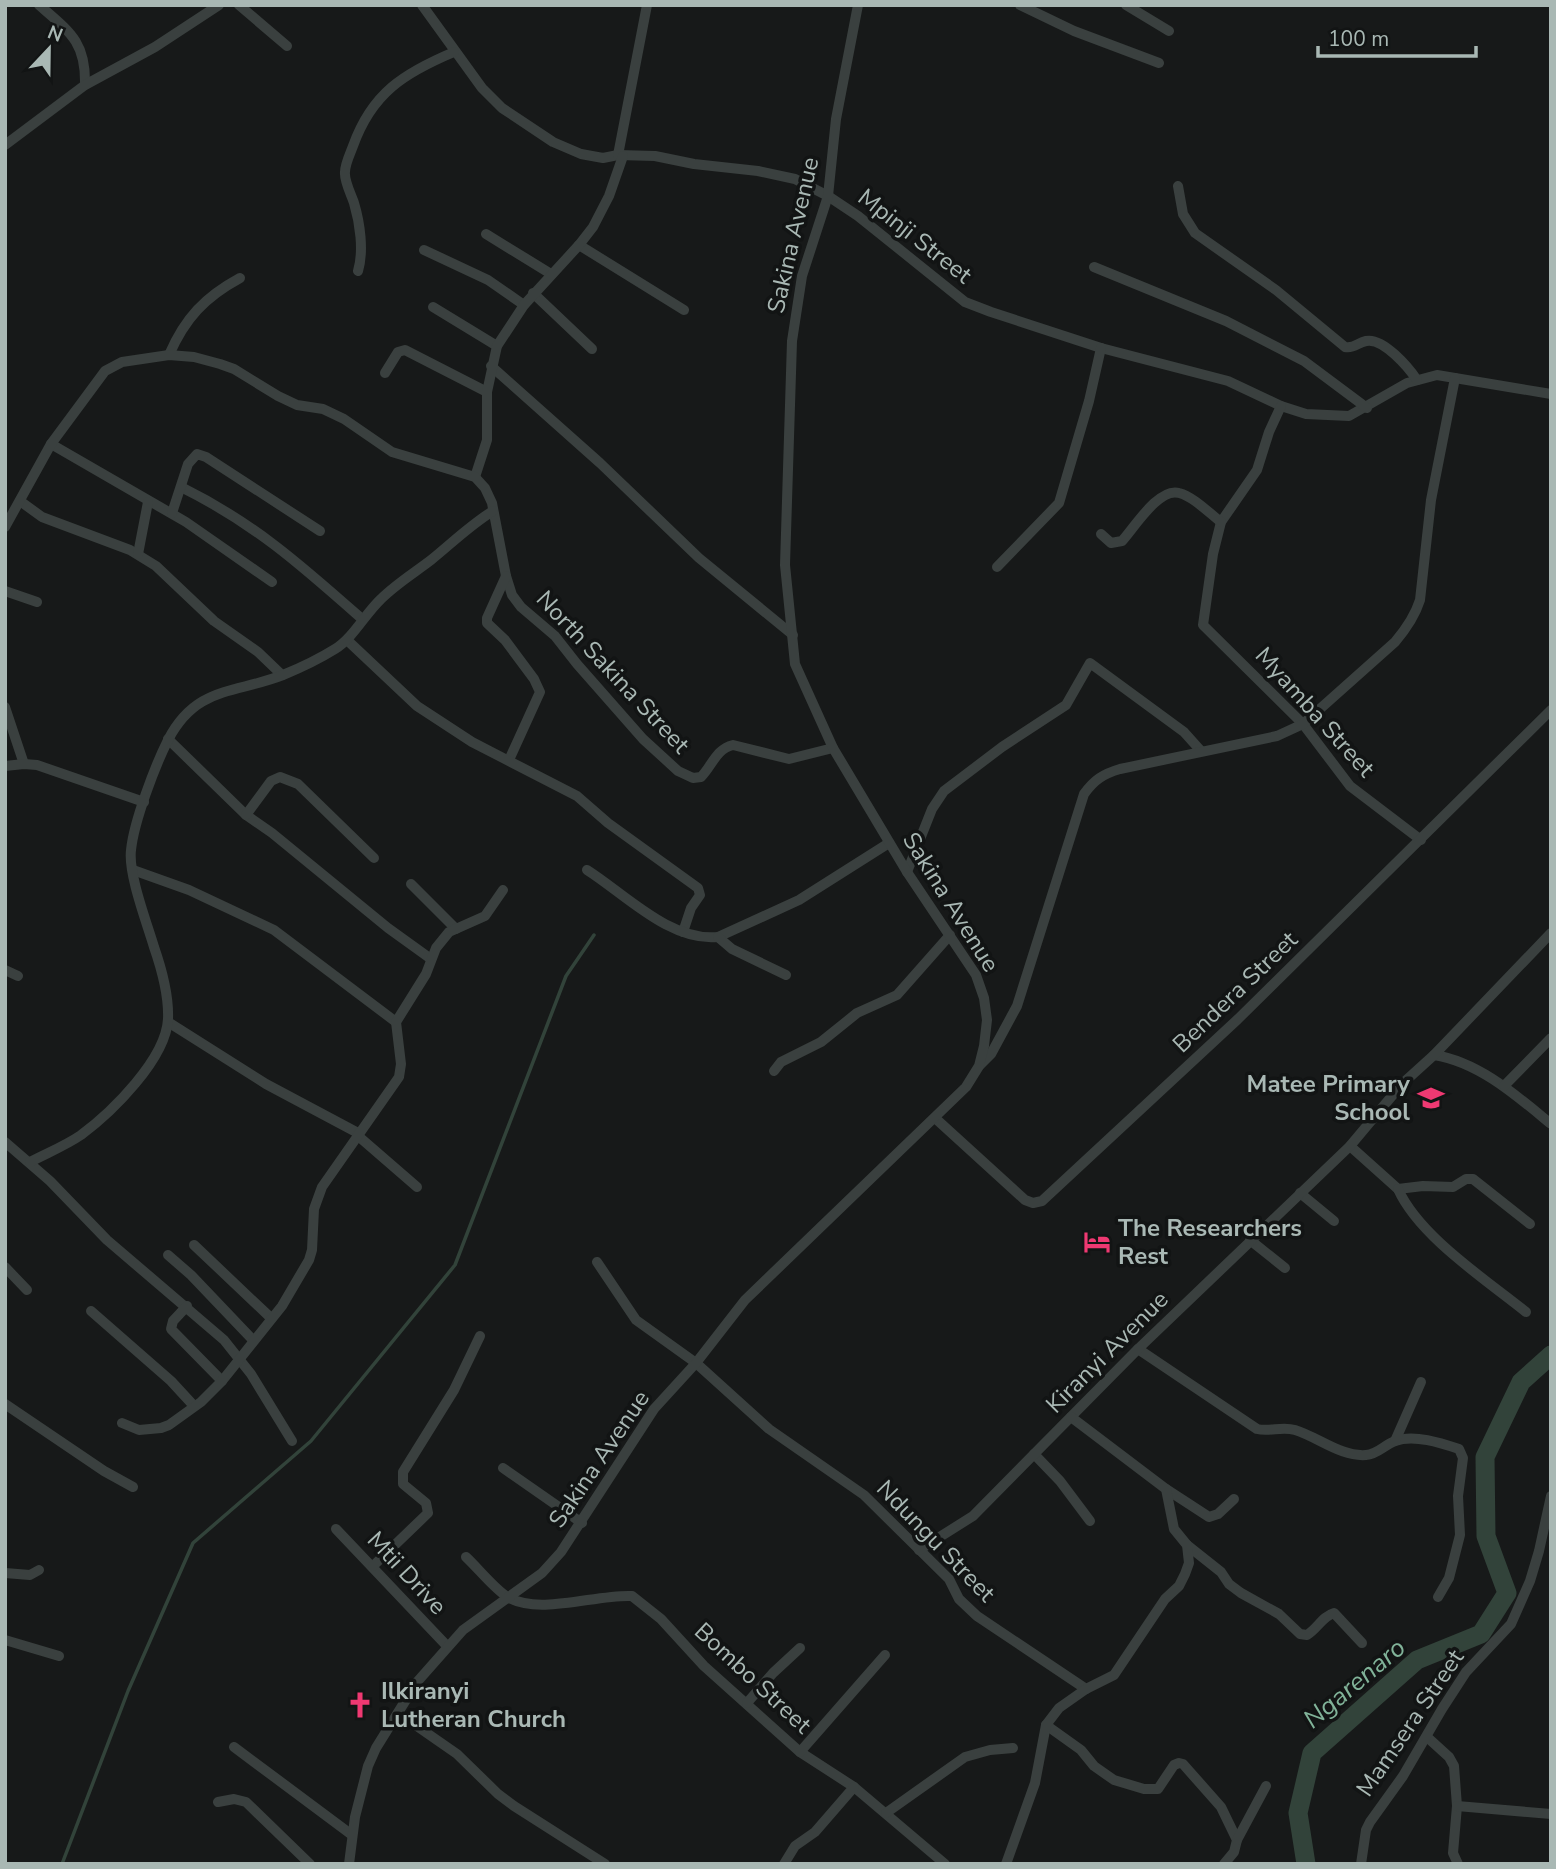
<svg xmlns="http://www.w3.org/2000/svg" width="1556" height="1869" font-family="'Nunito Sans',sans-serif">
<rect width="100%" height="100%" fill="#171919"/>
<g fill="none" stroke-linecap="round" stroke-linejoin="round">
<path stroke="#32433a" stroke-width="3.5" d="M62,1864L128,1691L193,1543L311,1441L455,1265L566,976L594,935"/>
<path stroke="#32433a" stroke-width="19" d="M1306,1864L1298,1813L1312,1753L1417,1660L1481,1634L1507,1593L1486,1536L1485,1457L1521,1382L1551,1355"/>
<g stroke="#3a403f" stroke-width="10">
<path d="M39,5C70,32 86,42 85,85"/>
<path d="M239,5L287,46"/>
<path d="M422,5L482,88L502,108L553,142L581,154L603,158L618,155L655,156L694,164L758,171L795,179L828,196L858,216L965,302L991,312L1101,348L1228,381L1281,406L1306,414L1349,416L1407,383L1437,375L1551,394"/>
<path d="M1020,5L1074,31L1159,63"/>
<path d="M1126,5L1169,31"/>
<path d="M5,145L85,85L155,47L219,5"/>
<path d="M618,155L647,5"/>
<path d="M1178,186L1183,214L1195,233L1276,290L1345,347C1354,349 1357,343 1366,341C1383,337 1409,368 1417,380"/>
<path d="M486,234L551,274"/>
<path d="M579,245L684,310"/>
<path d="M424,250L488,280L524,305"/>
<path d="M1094,267L1226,321L1304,361L1367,408"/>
<path d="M358,271C364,251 360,223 354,203C351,194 344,181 345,172C345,164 350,154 353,146C372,93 404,73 454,52"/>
<path d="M533,293L592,349"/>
<path d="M433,307L497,346"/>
<path d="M169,355C185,318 205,297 240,278"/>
<path d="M491,366L600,463L699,558L793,635"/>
<path d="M385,373L398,352L405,350L487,392"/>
<path d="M1281,406L1269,432L1257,470L1221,522L1213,554L1203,625L1303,724L1350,786L1421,840"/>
<path d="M51,444L186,522L272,582"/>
<path d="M475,477L487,440V392L497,346L524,305L579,245L593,227L609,196L623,156"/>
<path d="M181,487C254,523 301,565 362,619"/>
<path d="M20,501L42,517L130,550L156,566L214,621L258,652L282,675"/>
<path d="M172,513L188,464L197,454L206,457L320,531"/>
<path d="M5,527L51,444L105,371L122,362L169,355L194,357L220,364L234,369L278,396L297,405L323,409L344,419L392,452L475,477L485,488L492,503L506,576L512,595L521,607L555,636L577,664L643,739L678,771L693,778L701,777C712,766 716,749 733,745L789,759L833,748"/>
<path d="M1101,534L1111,543L1122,541C1134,528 1159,487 1179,493C1194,497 1209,513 1221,522"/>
<path d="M138,554L148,502"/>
<path d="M997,567L1059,503L1089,401L1101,348"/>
<path d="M506,576L487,618V623L505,640L534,679L540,692L509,760"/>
<path d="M5,591L37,602"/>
<path d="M347,640L417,706L472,742L577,796L608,823L698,888L700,895L691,908L683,932"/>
<path d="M5,707L24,764"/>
<path d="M168,739L246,815L272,833L388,928L431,959"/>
<path d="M5,766L24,764L37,765L144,802"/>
<path d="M246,815L271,781L280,777L298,784L374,858"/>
<path d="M133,870L189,890L274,930L396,1022"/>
<path d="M587,870C625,894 670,942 718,937L799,900L889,843"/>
<path d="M907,872L932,809L944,791L1002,747L1066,705L1090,663L1184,732L1201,751"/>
<path d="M411,884L456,929"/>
<path d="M718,937L732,949L786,975"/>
<path d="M5,970L18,976"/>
<path d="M168,1022L266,1084L358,1133"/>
<path d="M1434,1055C1479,1062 1517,1096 1551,1124"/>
<path d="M980,1065L991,1054L1017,1006L1084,794C1094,780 1103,774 1120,769L1277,736L1303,724L1395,642C1406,629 1415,616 1420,600L1431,500L1455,378"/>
<path d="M774,1071L781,1062L821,1042L857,1013L897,995L950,935"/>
<path d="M1504,1086L1551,1038"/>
<path d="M935,1118L1025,1200L1033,1203L1042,1201L1238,1019L1551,710"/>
<path d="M357,1135L417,1187"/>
<path d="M5,1142L50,1181L107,1240L224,1340L251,1374L292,1441"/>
<path d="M1350,1146L1398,1189L1423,1186L1453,1187L1466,1179H1473L1530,1224"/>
<path d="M30,1162C47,1153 65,1146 81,1135C112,1112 166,1059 168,1019C169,995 162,970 154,947C147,923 128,874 131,850C134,821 155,766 168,740C196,686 234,694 283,675C300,668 319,659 335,649C353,638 365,614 381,599C396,584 414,573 431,560C451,544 470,525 493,511"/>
<path d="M1398,1189C1419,1236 1485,1279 1526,1312"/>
<path d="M1300,1193L1334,1221"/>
<path d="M1250,1240L1285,1268"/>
<path d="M194,1245L271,1318"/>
<path d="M168,1255L191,1275L253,1340"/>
<path d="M597,1262L636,1320L696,1363L769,1429L864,1495L949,1579L959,1599L977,1616L1086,1689"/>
<path d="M5,1267L27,1290"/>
<path d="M187,1306L173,1321L171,1329L222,1381"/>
<path d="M91,1311L171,1381L194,1406"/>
<path d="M1138,1349L1257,1429C1270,1432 1282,1426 1295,1430C1318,1437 1341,1457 1366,1455C1378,1454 1384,1445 1395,1441C1414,1434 1441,1443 1459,1449L1463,1458L1458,1496L1460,1535L1449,1578L1438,1597"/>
<path d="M5,1404L104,1471L133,1487"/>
<path d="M122,1423L139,1430L161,1428L169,1425L201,1402L222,1381L282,1306L309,1260L312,1250L314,1209L322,1187L399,1077L401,1064L396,1022L426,974L436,948L449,932L485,916L503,890"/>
<path d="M1395,1441L1421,1382"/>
<path d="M1034,1454L1060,1481L1090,1521"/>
<path d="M503,1468L582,1523"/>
<path d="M1166,1489L1209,1517L1218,1514L1234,1499"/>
<path d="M336,1529L447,1646"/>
<path d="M1187,1545L1221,1572L1229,1584L1241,1593L1279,1614L1300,1634L1307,1635C1317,1629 1323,1616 1334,1613L1362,1643"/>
<path d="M919,1550L973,1516L1138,1349L1350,1146L1402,1084L1434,1055L1551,933"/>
<path d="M466,1557C478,1568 495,1590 509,1598C541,1615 597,1594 632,1596L661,1619L704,1666L800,1752L854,1787L945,1864"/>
<path d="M373,1566L428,1513L426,1503L403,1484V1472L454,1390L480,1336"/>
<path d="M5,1573L30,1575L39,1570"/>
<path d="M5,1640L59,1656"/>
<path d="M747,1703L773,1673L800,1648"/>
<path d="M398,1713L457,1754L498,1794L514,1806L605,1864"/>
<path d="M1046,1725L1081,1750L1094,1766L1114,1780L1144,1789H1158L1174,1765L1179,1763L1183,1764L1221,1807L1237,1840L1234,1852L1224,1864"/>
<path d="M1427,1737L1449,1757L1454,1766L1457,1806L1453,1853L1458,1864"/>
<path d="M234,1747L352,1835"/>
<path d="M800,1752L885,1655"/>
<path d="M218,1802L234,1799L246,1802L310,1864"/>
<path d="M1457,1806L1551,1814"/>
<path d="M886,1813L965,1757L990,1750L1013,1748"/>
<path d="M1237,1840L1266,1786"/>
<path d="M349,1864L355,1817L368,1766L376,1748L417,1682L463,1630L542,1573L561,1552L654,1409L696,1363L745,1300L966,1087L979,1066L984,1046L987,1020L984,998L976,975L907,872L833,748L795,664L785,565L792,341L802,276L828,196L836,119L858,5"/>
<path d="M784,1864L795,1846L815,1832L854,1787"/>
<path d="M1006,1864L1035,1783L1046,1725L1059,1708L1086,1689L1114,1675L1165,1599L1179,1586L1185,1574L1189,1563L1187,1545L1174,1529L1166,1489L1071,1417"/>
<path d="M1361,1864L1366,1830L1370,1822L1403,1776L1442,1709L1466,1672L1511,1624L1530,1581L1539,1551L1551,1496"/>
</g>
</g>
<defs>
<g id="school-bare" transform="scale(2.1)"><path d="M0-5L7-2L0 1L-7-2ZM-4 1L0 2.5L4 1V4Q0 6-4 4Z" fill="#ef3972" stroke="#121414" stroke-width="2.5" paint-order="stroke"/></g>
<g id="hotel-bare" transform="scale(2.1)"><path d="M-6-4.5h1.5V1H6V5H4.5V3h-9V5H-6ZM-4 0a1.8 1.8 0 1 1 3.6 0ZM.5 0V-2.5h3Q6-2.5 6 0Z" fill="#ef3972" stroke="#121414" stroke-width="2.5" paint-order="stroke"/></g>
<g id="church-bare" transform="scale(2.1)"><path d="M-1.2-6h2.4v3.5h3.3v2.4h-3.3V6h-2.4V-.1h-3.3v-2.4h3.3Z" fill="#ef3972" stroke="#121414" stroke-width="2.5" paint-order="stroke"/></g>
</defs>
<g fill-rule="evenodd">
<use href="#school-bare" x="1431" y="1098"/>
<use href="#hotel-bare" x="1097" y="1242"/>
<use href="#church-bare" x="360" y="1705"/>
</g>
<g text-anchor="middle" stroke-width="7" stroke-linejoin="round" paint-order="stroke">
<g font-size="24" fill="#a9b8b4" stroke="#121414">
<text transform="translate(793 235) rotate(-77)" y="8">Sakina Avenue</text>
<text transform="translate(915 236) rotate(38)" y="8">Mpinji Street</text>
<text transform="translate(613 672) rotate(47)" y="8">North Sakina Street</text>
<text transform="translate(1315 712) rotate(48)" y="8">Myamba Street</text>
<text transform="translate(951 902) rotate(58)" y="8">Sakina Avenue</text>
<text transform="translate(1235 992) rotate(-44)" y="8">Bendera Street</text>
<text transform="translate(1107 1352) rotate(-45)" y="8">Kiranyi Avenue</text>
<text transform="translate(599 1459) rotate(-56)" y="8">Sakina Avenue</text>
<text transform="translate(936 1541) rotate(46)" y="8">Ndungu Street</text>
<text transform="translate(407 1573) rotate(47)" y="8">Mtii Drive</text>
<text transform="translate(753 1678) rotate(43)" y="8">Bombo Street</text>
<text transform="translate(1410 1723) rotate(-56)" y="8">Mamsera Street</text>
</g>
<g font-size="24" font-weight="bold" fill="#a9b8b4" stroke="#121414" text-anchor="start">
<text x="1410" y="1092" text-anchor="end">Matee Primary<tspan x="1410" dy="28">School</tspan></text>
<text x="1118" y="1236">The Researchers<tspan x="1118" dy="28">Rest</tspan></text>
<text x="381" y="1699">Ilkiranyi<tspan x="381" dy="28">Lutheran Church</tspan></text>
</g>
<g font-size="26" font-style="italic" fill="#81b399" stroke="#121414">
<text transform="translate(1354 1683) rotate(-40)" y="9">Ngarenaro</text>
</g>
</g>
<rect width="1556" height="1869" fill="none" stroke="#a9b8b4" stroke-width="14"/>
<g transform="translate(49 49) rotate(22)" stroke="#121414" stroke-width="5" paint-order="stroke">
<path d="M0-5L12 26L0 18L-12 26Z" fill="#a9b8b4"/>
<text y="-10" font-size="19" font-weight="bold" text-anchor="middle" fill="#a9b8b4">N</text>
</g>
<path d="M1318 46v10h158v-10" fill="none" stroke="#a9b8b4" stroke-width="3.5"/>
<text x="1328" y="46" font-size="21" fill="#a9b8b4" stroke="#121414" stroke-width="5" paint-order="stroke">100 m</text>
</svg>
